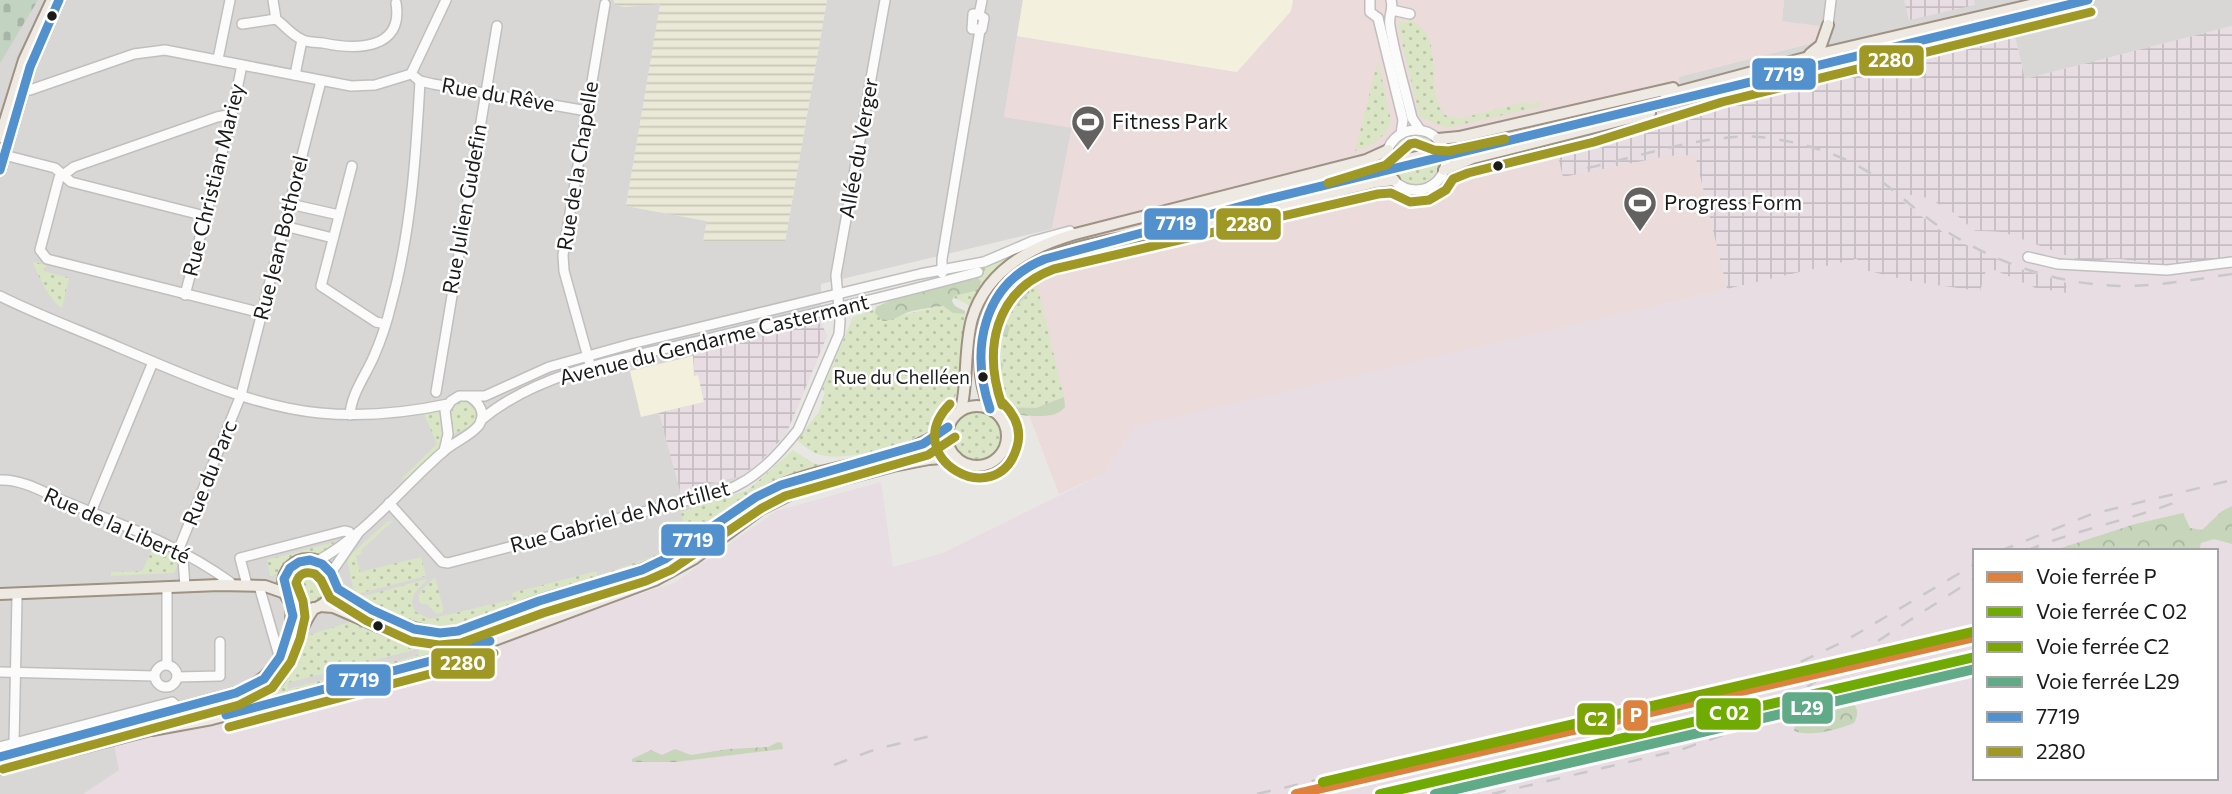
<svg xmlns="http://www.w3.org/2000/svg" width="2232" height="794" font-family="Commissioner,sans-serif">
<defs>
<pattern id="industrial-grid" width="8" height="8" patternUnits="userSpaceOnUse" patternTransform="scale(1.75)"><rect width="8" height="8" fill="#e7dde3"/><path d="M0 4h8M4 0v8" fill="none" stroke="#c6bdc2"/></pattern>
<pattern id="farmland-rules" width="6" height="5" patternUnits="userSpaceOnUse" patternTransform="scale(1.75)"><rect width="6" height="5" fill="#eae9d7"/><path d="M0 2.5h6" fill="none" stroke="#c8c7b8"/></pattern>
<pattern id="grass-dots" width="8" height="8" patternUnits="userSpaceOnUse" patternTransform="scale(1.75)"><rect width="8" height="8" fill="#d9e5c4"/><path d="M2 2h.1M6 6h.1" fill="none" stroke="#bac4a8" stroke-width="1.8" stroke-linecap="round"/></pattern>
<pattern id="forest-crowns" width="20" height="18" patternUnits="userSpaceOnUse" patternTransform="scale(1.75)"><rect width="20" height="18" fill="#c7d6bb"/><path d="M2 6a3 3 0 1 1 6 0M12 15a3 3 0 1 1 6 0" fill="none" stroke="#aab7a0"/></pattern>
<pattern id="cemetery-stones" width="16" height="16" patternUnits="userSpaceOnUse" patternTransform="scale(1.75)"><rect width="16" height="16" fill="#c3d3c2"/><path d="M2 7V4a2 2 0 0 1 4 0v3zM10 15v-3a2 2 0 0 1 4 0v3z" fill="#a7b5a6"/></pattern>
</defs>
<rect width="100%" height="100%" fill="#e9e7e4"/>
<g fill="#d8d7d5">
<path d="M0,0H614L615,5L661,3L626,206L707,221L703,242H785L827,0H1023L1004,117L1072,127L1052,229L821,284V322L827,336L786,434L760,462L741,476L706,526L275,794H0Z"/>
<path d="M1784,0H2232V26L2025,79L2014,33L1686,113L1678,77L1813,43L1782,21Z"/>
</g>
<path fill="#ebdbdb" d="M1293,0H1784L1782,21L1820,26L1819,37L1813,43L1678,77L1686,113L1582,138L1574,144L1667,156L1695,155L1727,289L1133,427L1131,434L1103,474L1059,494L1004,349L993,316L1006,290L1022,278L1060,257L1052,229L1072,128L1004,117L1017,36L1236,72L1290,12Z"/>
<g fill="url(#industrial-grid)">
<path d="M1904,0H1974L1975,5L1909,20Z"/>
<path d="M2232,26V262L2177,267L2120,259L2081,261L2002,232L1975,231L1951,211L1927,198L1901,194L1920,215L1943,232L1969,246L2015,267L2067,283L2066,293L2035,288L1987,267L1981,292L1914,282L1868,271L1860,272L1857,259L1727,289L1695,155L1667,156L1563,177L1556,148L1574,144L1582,138L2014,33L2025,79Z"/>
<path d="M821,322L827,336L786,434L760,462L741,476L692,488V492L681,495L659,413L704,402L698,376H695L692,353Z"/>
</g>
<g fill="#f3f1de">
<path d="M1023,0H1293L1291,11L1237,72L1017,36Z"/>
<path d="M693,356L694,376L698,375L704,402L641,417L630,371Z"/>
</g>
<path fill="#e7dde3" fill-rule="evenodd" d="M1901,193L1927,198L1951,211L1975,231L2002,232L2081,261L2120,259L2177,267L2232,262V794H83L119,770L114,745L238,717L550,623L674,583L776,511L881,482L893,567L943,553L1103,474L1131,434L1132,427L1226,405L1857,259L1860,272L1868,271L1914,282L1980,291L1987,267L2035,288L2066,293L2067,283L2015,267L1969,246L1943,232L1901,200ZM1975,551H2216V778H1975Z"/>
<path fill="url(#farmland-rules)" d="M614,0H827L785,242H703L707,221L626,206L660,4L624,7L615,5Z"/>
<g fill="url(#grass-dots)" fill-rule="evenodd">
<path d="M1409,19C1450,39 1421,86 1445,115L1454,118H1462L1526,102L1530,104L1540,102L1541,106L1447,128L1420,117L1398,26L1400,22H1408Z"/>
<path d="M1377,64L1379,65L1391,121C1386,137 1371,147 1355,151Z"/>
<path d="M1414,135C1467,140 1427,210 1397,177C1382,160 1395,140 1414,135ZM1434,150L1437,162L1397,171L1394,159Z"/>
<path d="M1035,245L972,307L953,297L981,281L978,278L982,275V266L1026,246Z"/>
<path d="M33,262L46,265L44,271L69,278L62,308C51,303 37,274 33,262Z"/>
<path d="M1035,277L1064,397L1035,408L1012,407L1004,398L1003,390L997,377L998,367L1002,369L1004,364L1001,362L1002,348L995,339L999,335L1003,338L1008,325L1002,326L991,322L1004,296L1012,289L1008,295L1005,317L1029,293Z"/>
<path d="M943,306L953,313L965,314C963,333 961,386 954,400C950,409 943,421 935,426C912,444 850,462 821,455C813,453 805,447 798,441L797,439L819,412L825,391L822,390L853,317L876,309L875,313L898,316Z"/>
<path d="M461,402L468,403L475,411V421L469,427L453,434L450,410L454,404Z"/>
<path d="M443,410C448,450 435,453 409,478L401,479L437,444L424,414Z"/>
<circle cx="977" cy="436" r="24"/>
<path d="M793,450L813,463L828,466L796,475L653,563L472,624C422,636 399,619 357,598L427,579C418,590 406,597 416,612L430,619L513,599L512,593L596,571L598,576L651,557L687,538L681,512L748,490Z"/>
<path d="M388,521H393L361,550V554L356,556L360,572L421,557L426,576L357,594L354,593L347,558Z"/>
<path d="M142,541L175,558L178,565L174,573L111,576V572L142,571L152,550L139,543Z"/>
<path d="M338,541L340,542L323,554L295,557L278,573L270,577L267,560Z"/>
<circle cx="308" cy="584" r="19"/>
<path d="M435,577L444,612L437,614L427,604H421C413,593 428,585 435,577Z"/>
<path d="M353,621L377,634L378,632L460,648L259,704L303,637ZM418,649L419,655L288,689L287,683Z"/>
</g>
<g fill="url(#forest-crowns)">
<path d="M1391,193L1393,197C1377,203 1362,202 1345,205L1202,239L1180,241L1094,264L1092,258L1067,264L1035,277L1029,293L1005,317L998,314C1001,289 1033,270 1055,262C1102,244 1158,238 1207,228C1268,216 1329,199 1391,193Z"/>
<path d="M978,278L981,281L980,287L974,291L954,296L952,301L955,306L965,311V314L953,313L943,306C933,307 922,309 912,311C901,314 894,321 883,321L875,313L876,307L889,301Z"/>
<path d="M993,320L998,321L1002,326L1007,324L1010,327L1007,337L999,335L995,339C1005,347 1000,351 1001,362L1004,364L1002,369L992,363V358L996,346L988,341Z"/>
<path d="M994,377L999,378L1004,398L1012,407L1036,408L1064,397L1065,407C1057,417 1045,416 1034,416C1008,415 986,408 994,377Z"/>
<path d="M2232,506V544L2214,539L2201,543L2199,551H2052L2135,524L2183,513L2190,528L2202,530L2222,511Z"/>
<path d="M1840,697C1854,701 1862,709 1854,723C1836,730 1813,737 1794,731C1796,709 1822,701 1840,697Z"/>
<path d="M778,742L782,743L783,749L675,762H632V759L651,750L662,755L675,749L691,755L728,749L768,747Z"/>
</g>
<path fill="url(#cemetery-stones)" d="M0,0H38L0,63Z"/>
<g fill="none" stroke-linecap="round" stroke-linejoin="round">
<g stroke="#cac8c6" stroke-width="10" stroke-dasharray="10 5" stroke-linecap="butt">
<path d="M1436,158L1454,154"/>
<path d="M1379,172L1397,168"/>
</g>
<g stroke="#c0bfbe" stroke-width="12">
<g id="minor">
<path d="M273,0L276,19C284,25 292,35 301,39C307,43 316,42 323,43C356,50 404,50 396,3"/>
<path d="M1370,0V12L1378,18"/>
<path d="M1391,0C1394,10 1388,15 1390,26C1395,57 1405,88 1412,118L1420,130"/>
<path d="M1392,10L1410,14"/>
<path d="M979,15L973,14L972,29H982L984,18L979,15L982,0"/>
<path d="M1378,18L1403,120L1401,134"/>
<path d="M242,24L276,19"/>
<path d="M1828,25L1831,0"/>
<path d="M218,59L230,0"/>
<path d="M295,75L302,40"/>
<path d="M415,77L420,81L433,84L587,111"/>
<path d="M19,86L20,88L30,90L134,54L165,50L351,86L375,85L411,74L446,0"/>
<path d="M232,114L217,117L74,167L59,178L40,250L47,259L262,313"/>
<circle cx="1416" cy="160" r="30"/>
<path d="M12,157L55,168L71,182L205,216"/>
<path d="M352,166L321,286L376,322L385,324"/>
<path d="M290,204L339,215"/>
<path d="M284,226L333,238"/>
<path d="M2028,257L2058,264L2167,270L2232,262"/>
<path d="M942,273V259L980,30"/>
<path d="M185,295L232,114L242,65"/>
<path d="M0,296C38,315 79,330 118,347C180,373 253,407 320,413C363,417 406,413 448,404"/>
<path d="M591,368L564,271L563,255L605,4"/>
<path d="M436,392L497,26"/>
<path d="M350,415C351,394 366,375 374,356C381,340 387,322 391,305C411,232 416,156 420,81"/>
<path d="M481,420C543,368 639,356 715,337C803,316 891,296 978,272"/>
<path d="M444,451L448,434L445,410L451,401L459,396H485L549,367L631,344L920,274L984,262L1033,241L1070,231"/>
<path d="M0,480C23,479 45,493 66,502C122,525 181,546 230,582"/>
<path d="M389,503L442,562L448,563L727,490C756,479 779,454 798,430L839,334L840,321L836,275L885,0"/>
<path d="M91,512L153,362"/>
<path d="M178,551L241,395L321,81"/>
<path d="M178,551L183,560L185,586"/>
<path d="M317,561C366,535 402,487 444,451C454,442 472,435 479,425C486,414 480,403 470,397"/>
<path d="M331,573L359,532"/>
<path d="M246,581L240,558L344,531L349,532L351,536"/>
<path d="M259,586L280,659"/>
<path d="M167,664V587"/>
<circle cx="166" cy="676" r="11"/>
<path d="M0,672L154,676"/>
<path d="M177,677L220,676V642"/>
<path d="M14,743L17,598"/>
<path d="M0,747L172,702L179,708"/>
</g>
</g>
<g stroke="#9d9283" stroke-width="14">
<g id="major">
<path d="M1810,54L1821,45L1828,25"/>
<path d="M1783,81C1797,79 1817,79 1825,66"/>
<path d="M1666,95L1828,52L2052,0"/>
<path d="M0,137L24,60L52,0"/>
<path d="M1438,139L1459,137L1673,88"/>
<path d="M1454,154L2088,0"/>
<path d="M1395,162L1435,153"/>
<path d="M0,170L30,67L59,0"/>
<path d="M1444,170L1473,158L1650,113"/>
<path d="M1210,208L1377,166"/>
<circle cx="977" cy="436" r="30"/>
<path d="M990,409C971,364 979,303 1020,272C1058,244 1141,236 1189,226C1252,213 1314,197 1376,182L1394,180"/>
<path d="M961,410C968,381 964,348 972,319C986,271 1030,247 1075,234L1366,160L1388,150"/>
<circle cx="308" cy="584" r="25"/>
<path d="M333,583C349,605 414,633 442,633C476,633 510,610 542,600C582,587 625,580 663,560C704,539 736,505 779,486C833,462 900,464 948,427"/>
<path d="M0,594L219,585L265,586L285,593"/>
<path d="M320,606L333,607C379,626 426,654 478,641"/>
<path d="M241,706C297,685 285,648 314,608"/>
<path d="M152,730L212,719L457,654L655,580L695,558L761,509L795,492L893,466L929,459L956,457"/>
<path d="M0,757L236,693C276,679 295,643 291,602"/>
<path d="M0,769L158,728"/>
</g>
</g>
<use href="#minor" stroke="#fcfbfb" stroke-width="9"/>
<use href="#major" stroke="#efe9e3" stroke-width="10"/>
<g stroke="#c9c8c8" stroke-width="2.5" stroke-dasharray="14 14" stroke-linecap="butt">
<path d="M1587,168C1638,157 1708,133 1759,137C1798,141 1837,152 1870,173C1896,191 1919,214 1946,231C2004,268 2078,291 2148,285C2176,283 2204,278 2232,274"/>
<path d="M2000,551L2092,514L2232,480"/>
<path d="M2026,551C2075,530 2127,521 2176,502"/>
<path d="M834,765L876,749L939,734"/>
<path d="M1257,794L1779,672L1845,641L1975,564"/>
<path d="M1492,794L1680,750L1726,734L1770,711L1975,578"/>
</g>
<g stroke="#fff" stroke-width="14">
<g id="bus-1">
<path d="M0,170L30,67L59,0"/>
<path d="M990,409C970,350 982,284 1045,259L1264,200L2088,0"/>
<path d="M226,715L442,658L490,641"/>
<path d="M0,757L236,693L264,679L280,657L293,616L284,579L290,568L299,562L310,560L322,564L331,573L338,589L372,610L414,629L440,633L458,631L539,601L642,570L665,559L756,497L781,485L923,444L948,427"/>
</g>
</g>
<g stroke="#fff" stroke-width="14">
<g id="bus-2">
<path d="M1328,183L1386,165L1410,144L1415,143L1434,150L1449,151L1505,139"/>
<path d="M950,404C897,457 997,515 1017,447C1022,430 1015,415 1003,403"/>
<path d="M1002,405C983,350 994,291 1054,269L1378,194L1391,193L1410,202L1429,200L1446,190L1453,179L1468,173L1594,142L1722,102L2091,12"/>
<path d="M229,727L445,670L494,653"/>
<path d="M3,769L239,705L272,688L291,662L300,639L305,617L303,601L296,583C299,573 306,571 315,574L321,580L330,598L367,621L411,641L439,645L461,643L543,613L646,581L671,570L762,508L785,496L928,455L955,437"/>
</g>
</g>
<use href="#bus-1" stroke="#5291ce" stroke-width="9"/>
<use href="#bus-2" stroke="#9f9825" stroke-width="9"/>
<g stroke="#fff" stroke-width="16">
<path id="rail-1" d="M1296,794L1975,637"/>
</g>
<g stroke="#fff" stroke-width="16">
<path id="rail-2" d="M1380,794L1975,657"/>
</g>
<g stroke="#fff" stroke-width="16">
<path id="rail-3" d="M1323,782L1972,632"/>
</g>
<g stroke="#fff" stroke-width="16">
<path id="rail-4" d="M1435,794L1975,669"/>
</g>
<use href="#rail-1" stroke="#dc823e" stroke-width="10"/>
<use href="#rail-2" stroke="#70ab04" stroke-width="10"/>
<use href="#rail-3" stroke="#7ba404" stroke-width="10"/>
<use href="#rail-4" stroke="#60aa88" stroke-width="10"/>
</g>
<defs>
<g id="stadium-pin" transform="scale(1.75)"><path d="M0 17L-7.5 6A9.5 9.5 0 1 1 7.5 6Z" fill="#636261" stroke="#fff"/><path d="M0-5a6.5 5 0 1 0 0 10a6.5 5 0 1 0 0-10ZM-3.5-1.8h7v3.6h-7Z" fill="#fff"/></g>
</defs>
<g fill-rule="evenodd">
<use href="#stadium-pin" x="1088" y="122"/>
<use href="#stadium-pin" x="1640" y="203"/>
</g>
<g fill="#1b1b1b" stroke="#fff" stroke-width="2.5">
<circle cx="52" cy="16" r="6"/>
<circle cx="1498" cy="166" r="6"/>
<circle cx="983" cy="377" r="6"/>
<circle cx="378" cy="626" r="6"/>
</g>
<g text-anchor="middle" stroke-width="5" stroke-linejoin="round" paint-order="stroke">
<g font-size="19" fill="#1b1b1b" stroke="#fff" text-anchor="end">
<text x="970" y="384">Rue du Chelléen</text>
</g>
<g font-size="21" fill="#1b1b1b" stroke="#fff">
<text transform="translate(498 95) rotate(10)" y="7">Rue du Rêve</text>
<text transform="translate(859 148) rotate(-80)" y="7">Allée du Verger</text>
<text transform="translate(578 166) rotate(-81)" y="7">Rue de la Chapelle</text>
<text transform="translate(214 180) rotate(-76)" y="7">Rue Christian Mariey</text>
<text transform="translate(465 209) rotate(-80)" y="7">Rue Julien Gudefin</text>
<text transform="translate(281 238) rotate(-76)" y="7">Rue Jean Bothorel</text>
<text transform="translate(714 340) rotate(-14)" y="7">Avenue du Gendarme Castermant</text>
<text transform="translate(210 473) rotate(-68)" y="7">Rue du Parc</text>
<text transform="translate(620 517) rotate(-15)" y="7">Rue Gabriel de Mortillet</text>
<text transform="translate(117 526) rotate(24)" y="7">Rue de la Liberté</text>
</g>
<g font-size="21" fill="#1b1b1b" stroke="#fff" text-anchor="start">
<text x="1112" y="129">Fitness Park</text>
<text x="1664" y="210">Progress Form</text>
</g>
</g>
<g stroke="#fff" stroke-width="2.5">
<rect x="1858" y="44" width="67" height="33" rx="7" fill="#9f9825"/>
<rect x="1751" y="57" width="66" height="34" rx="7" fill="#5291ce"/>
<rect x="1143" y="207" width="66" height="34" rx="7" fill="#5291ce"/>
<rect x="1215" y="207" width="67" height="34" rx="7" fill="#9f9825"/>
<rect x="660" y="523" width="66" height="34" rx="7" fill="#5291ce"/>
<rect x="430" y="647" width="66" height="33" rx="7" fill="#9f9825"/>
<rect x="325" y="663" width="67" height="34" rx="7" fill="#5291ce"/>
<rect x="1781" y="691" width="53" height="34" rx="7" fill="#60aa88"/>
<rect x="1695" y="697" width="67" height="34" rx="7" fill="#70ab04"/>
<rect x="1622" y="699" width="27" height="33" rx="7" fill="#dc823e"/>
<rect x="1576" y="702" width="40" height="34" rx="7" fill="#7ba404"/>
</g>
<g font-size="19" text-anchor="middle" font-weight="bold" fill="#fff">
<text x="1891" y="67">2280</text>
<text x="1784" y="81">7719</text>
<text x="1176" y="230">7719</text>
<text x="1249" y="231">2280</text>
<text x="693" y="547">7719</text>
<text x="463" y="670">2280</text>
<text x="359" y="687">7719</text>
<text x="1807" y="715">L29</text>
<text x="1729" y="720">C 02</text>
<text x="1636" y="722">P</text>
<text x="1596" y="726">C2</text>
</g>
<rect x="1973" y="549" width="245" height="231" fill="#ffffff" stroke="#a4a4a4" stroke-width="2"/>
<rect x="1987" y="572" width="35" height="10" fill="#dc823e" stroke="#a4a4a4" stroke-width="2"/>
<text x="2036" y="584" font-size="21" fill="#1b1b1b">Voie ferrée P</text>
<rect x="1987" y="607" width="35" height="10" fill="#70ab04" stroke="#a4a4a4" stroke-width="2"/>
<text x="2036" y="619" font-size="21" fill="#1b1b1b">Voie ferrée C 02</text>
<rect x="1987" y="642" width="35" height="10" fill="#7ba404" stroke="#a4a4a4" stroke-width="2"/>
<text x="2036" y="654" font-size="21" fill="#1b1b1b">Voie ferrée C2</text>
<rect x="1987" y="677" width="35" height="10" fill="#60aa88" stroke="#a4a4a4" stroke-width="2"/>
<text x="2036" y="689" font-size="21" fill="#1b1b1b">Voie ferrée L29</text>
<rect x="1987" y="712" width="35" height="10" fill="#5291ce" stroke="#a4a4a4" stroke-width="2"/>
<text x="2036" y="724" font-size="21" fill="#1b1b1b">7719</text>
<rect x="1987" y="747" width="35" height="10" fill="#9f9825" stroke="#a4a4a4" stroke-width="2"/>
<text x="2036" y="759" font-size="21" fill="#1b1b1b">2280</text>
</svg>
